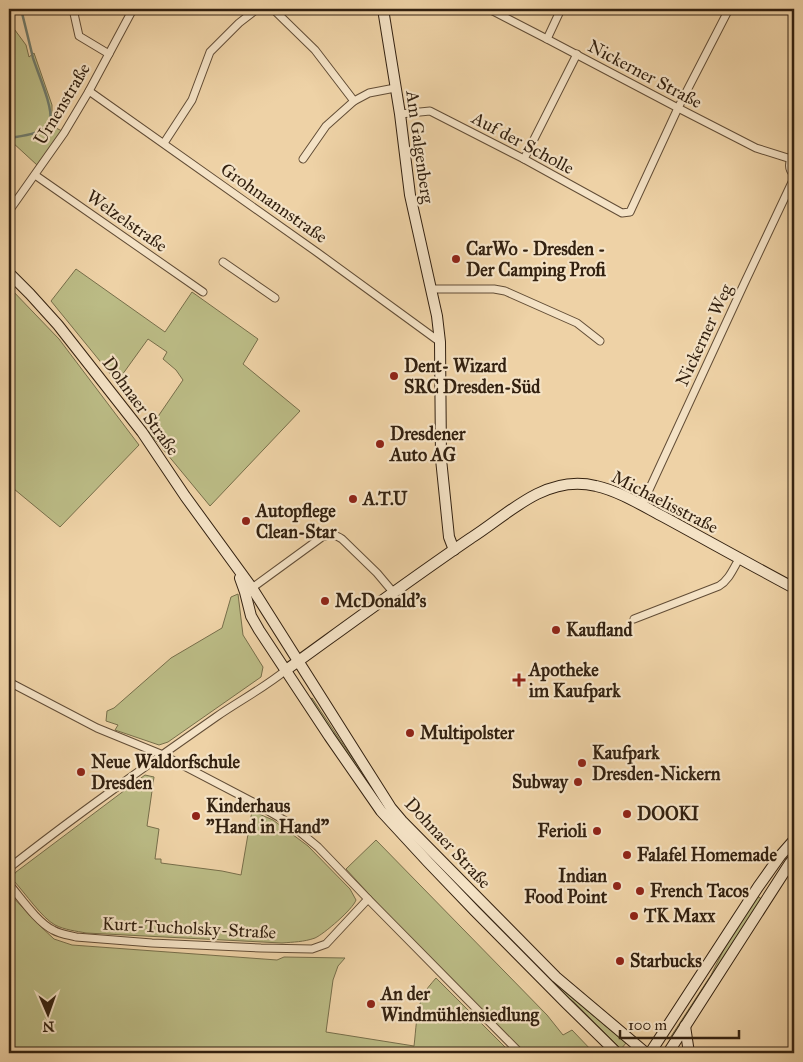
<svg xmlns="http://www.w3.org/2000/svg" width="803" height="1062" font-family="'IM FELL Great Primer',serif">
<rect width="100%" height="100%" fill="#eed2a6"/>
<filter id="stains"><feTurbulence type="fractalNoise" baseFrequency=".004" numOctaves="4"/><feColorMatrix values="0 0 0 0 .2 0 0 0 0 .09 0 0 0 0 .02 0 0 0 .5 -.17"/></filter>
<radialGradient id="worn" r=".72"><stop offset=".6" stop-color="#630" stop-opacity="0"/><stop offset="1" stop-color="#630" stop-opacity=".3"/></radialGradient>
<g fill="#bbbb85" stroke="#776e4a">
<path d="M9,22L26,45L29,57L34,53L52,105V126L62,131L37,165L12,142H9Z"/>
<path d="M76,269L165,332L192,292L258,339L243,364L300,411L210,506L148,431L183,380L176,370L163,359L167,352L148,339L117,382L51,301Z"/>
<path d="M9,287L59,339L139,445L60,527L14,489L9,487Z"/>
<path d="M238,594L243,635L263,667L261,677L168,742L159,745L115,730L118,725L106,721L107,711L114,708L171,658L222,628L231,597Z"/>
<path d="M312,698L340,740L398,823L535,964L558,986L626,1043L621,1049L574,1002L556,988L397,825L375,798L309,700Z"/>
<path d="M145,775L154,777L147,826L159,829L155,859H161V863L222,871L241,875L252,811L273,820L308,846L350,889L356,900C353,909 324,934 315,938C304,942 293,942 282,943L86,933C76,931 65,930 55,925C42,918 25,893 14,881L13,876L16,872Z"/>
<path d="M376,840L547,1015L563,1035L572,1030L594,1053H524L378,904L346,869Z"/>
<path d="M9,893L38,924L54,939L72,945L277,960L284,957L345,958L338,966L333,980L326,1032L414,1046C416,1030 416,1013 422,998C425,990 431,984 436,978L511,1053H287L282,1051L271,1053H9Z"/>
<path d="M757,896L763,900L672,1039L670,1038L711,975L725,947Z"/>
</g>
<g fill="none" stroke-linecap="round" stroke-linejoin="round">
<path stroke="#707b6c" stroke-width="2.5" d="M9,138C20,136 46,134 50,121C54,109 37,71 33,58C29,41 25,25 21,9"/>
<g stroke="#624d36" stroke-width="9">
<g id="street">
<path d="M73,9L79,36L109,54"/>
<path d="M273,9L315,50L354,101"/>
<path d="M489,9L547,39L678,108L756,148L791,159"/>
<path d="M547,39L561,9"/>
<path d="M89,91L318,253L440,342"/>
<path d="M400,114L430,111L524,159L622,213L630,212L678,108L729,9"/>
<path d="M164,143L192,100L210,52L239,23L257,9"/>
<path d="M794,155C788,162 788,169 794,175"/>
<path d="M303,159L326,126L354,101L369,93L395,88"/>
<path d="M524,159L577,54"/>
<path d="M35,175L203,292"/>
<path d="M9,211L64,133L89,91L133,9"/>
<path d="M223,262L275,298"/>
<path d="M431,289H494L505,291L577,323L600,341"/>
<path d="M642,505L744,284L794,178"/>
<path d="M252,588L322,537C330,534 335,534 342,539L377,573L393,592"/>
<path d="M634,619L719,586C729,580 733,569 739,559"/>
<path d="M9,682L97,728L163,755L251,801L289,823L318,847L368,899L520,1053"/>
<path d="M9,868C76,815 146,766 216,717C239,701 264,688 286,670"/>
<path d="M9,884C21,898 37,922 53,930C60,934 68,935 76,937L152,943L261,948L312,949L326,944L368,899"/>
</g>
</g>
<g stroke="#332110" stroke-width="12">
<g id="secondary">
<path d="M383,9L400,114L410,195L437,316L440,342L441,459L449,537L454,550"/>
<path d="M9,273L30,294L58,325L142,432L185,496L252,588L391,808L402,821L556,977L646,1053"/>
<path d="M240,578L245,592L251,616L259,630L329,736L381,811L428,862L475,911L566,1003L617,1053"/>
<path d="M286,670C347,626 408,581 471,538C493,524 513,506 537,494C555,485 576,481 596,486C619,491 643,506 664,517C708,541 751,565 794,588"/>
<path d="M685,1026L689,1053"/>
<path d="M650,1053L758,887L780,856L794,840"/>
<path d="M668,1053L790,863L794,858"/>
</g>
</g>
<use href="#street" stroke="#f4e2c5" stroke-width="7"/>
<use href="#secondary" stroke="#f4e2c5" stroke-width="10"/>
</g>
<g fill="#8f2418" stroke="#f4e2c5" stroke-width="2">
<circle cx="456" cy="259" r="5"/>
<circle cx="394" cy="376" r="5"/>
<circle cx="380" cy="444" r="5"/>
<circle cx="353" cy="499" r="5"/>
<circle cx="246" cy="521" r="5"/>
<circle cx="325" cy="601" r="5"/>
<circle cx="556" cy="630" r="5"/>
<path d="M516.5 672.5h5v5h5v5h-5v5h-5v-5h-5v-5h5z"/>
<circle cx="410" cy="733" r="5"/>
<circle cx="582" cy="763" r="5"/>
<circle cx="81" cy="772" r="5"/>
<circle cx="578" cy="782" r="5"/>
<circle cx="627" cy="814" r="5"/>
<circle cx="196" cy="816" r="5"/>
<circle cx="597" cy="831" r="5"/>
<circle cx="627" cy="855" r="5"/>
<circle cx="617" cy="886" r="5"/>
<circle cx="640" cy="891" r="5"/>
<circle cx="634" cy="916" r="5"/>
<circle cx="620" cy="961" r="5"/>
<circle cx="371" cy="1004" r="5"/>
</g>
<g text-anchor="middle" stroke-width="4.5" stroke-linejoin="round" paint-order="stroke">
<g font-size="18" fill="#332110" stroke="#f4e2c5">
<text transform="translate(645 74) rotate(28)" y="6">Nickerner Straße</text>
<text transform="translate(62 104) rotate(-59)" y="6">Urnenstraße</text>
<text transform="translate(523 143) rotate(28)" y="6">Auf der Scholle</text>
<text transform="translate(420 147) rotate(82)" y="6">Am Galgenberg</text>
<text transform="translate(274 203) rotate(35)" y="6">Grohmannstraße</text>
<text transform="translate(127 221) rotate(35)" y="6">Welzelstraße</text>
<text transform="translate(704 335) rotate(-65)" y="6">Nickerner Weg</text>
<text transform="translate(141 406) rotate(54)" y="6">Dohnaer Straße</text>
<text transform="translate(665 502) rotate(27)" y="6">Michaelisstraße</text>
<text transform="translate(448 843) rotate(47)" y="6">Dohnaer Straße</text>
<text transform="translate(189 928) rotate(3)" y="6">Kurt-Tucholsky-Straße</text>
</g>
<g font-size="18" font-weight="bold" fill="#332110" stroke="#f4e2c5" text-anchor="start">
<text x="466" y="255">CarWo - Dresden -<tspan x="466" dy="21">Der Camping Profi</tspan></text>
<text x="404" y="372">Dent- Wizard<tspan x="404" dy="21">SRC Dresden-Süd</tspan></text>
<text x="390" y="440">Dresdener<tspan x="390" dy="21">Auto AG</tspan></text>
<text x="363" y="505">A.T.U</text>
<text x="256" y="517">Autopflege<tspan x="256" dy="21">Clean-Star</tspan></text>
<text x="335" y="607">McDonald's</text>
<text x="566" y="636">Kaufland</text>
<text x="529" y="676">Apotheke<tspan x="529" dy="21">im Kaufpark</tspan></text>
<text x="420" y="739">Multipolster</text>
<text x="592" y="759">Kaufpark<tspan x="592" dy="21">Dresden-Nickern</tspan></text>
<text x="91" y="768">Neue Waldorfschule<tspan x="91" dy="21">Dresden</tspan></text>
<text x="568" y="788" text-anchor="end">Subway</text>
<text x="206" y="812">Kinderhaus<tspan x="206" dy="21">"Hand in Hand"</tspan></text>
<text x="637" y="820">DOOKI</text>
<text x="587" y="837" text-anchor="end">Ferioli</text>
<text x="637" y="861">Falafel Homemade</text>
<text x="607" y="882" text-anchor="end">Indian<tspan x="607" dy="21">Food Point</tspan></text>
<text x="650" y="897">French Tacos</text>
<text x="644" y="922">TK Maxx</text>
<text x="630" y="967">Starbucks</text>
<text x="381" y="1000">An der<tspan x="381" dy="21">Windmühlensiedlung</tspan></text>
</g>
</g>
<rect width="803" height="1062" fill="none" stroke="#eed2a6" stroke-width="30"/>
<rect x="10" y="10" width="783" height="1042" fill="none" stroke="#332110" stroke-width="2.5"/>
<rect x="15" y="15" width="773" height="1032" fill="none" stroke="#332110"/>
<g transform="translate(48 1014) rotate(178)" stroke="#f4e2c5" stroke-width="4" paint-order="stroke">
<path d="M0-4L9 19L0 12L-9 19Z" fill="#332110"/>
<text y="-8" font-size="14" font-weight="bold" text-anchor="middle" fill="#332110">N</text>
</g>
<path d="M620 1030v8h119v-8" fill="none" stroke="#332110" stroke-width="2.5"/>
<text x="628" y="1030" font-size="15" fill="#332110" stroke="#f4e2c5" stroke-width="4" paint-order="stroke">100 m</text>
<rect width="100%" height="100%" filter="url(#stains)"/>
<rect width="100%" height="100%" fill="url(#worn)"/>
</svg>
